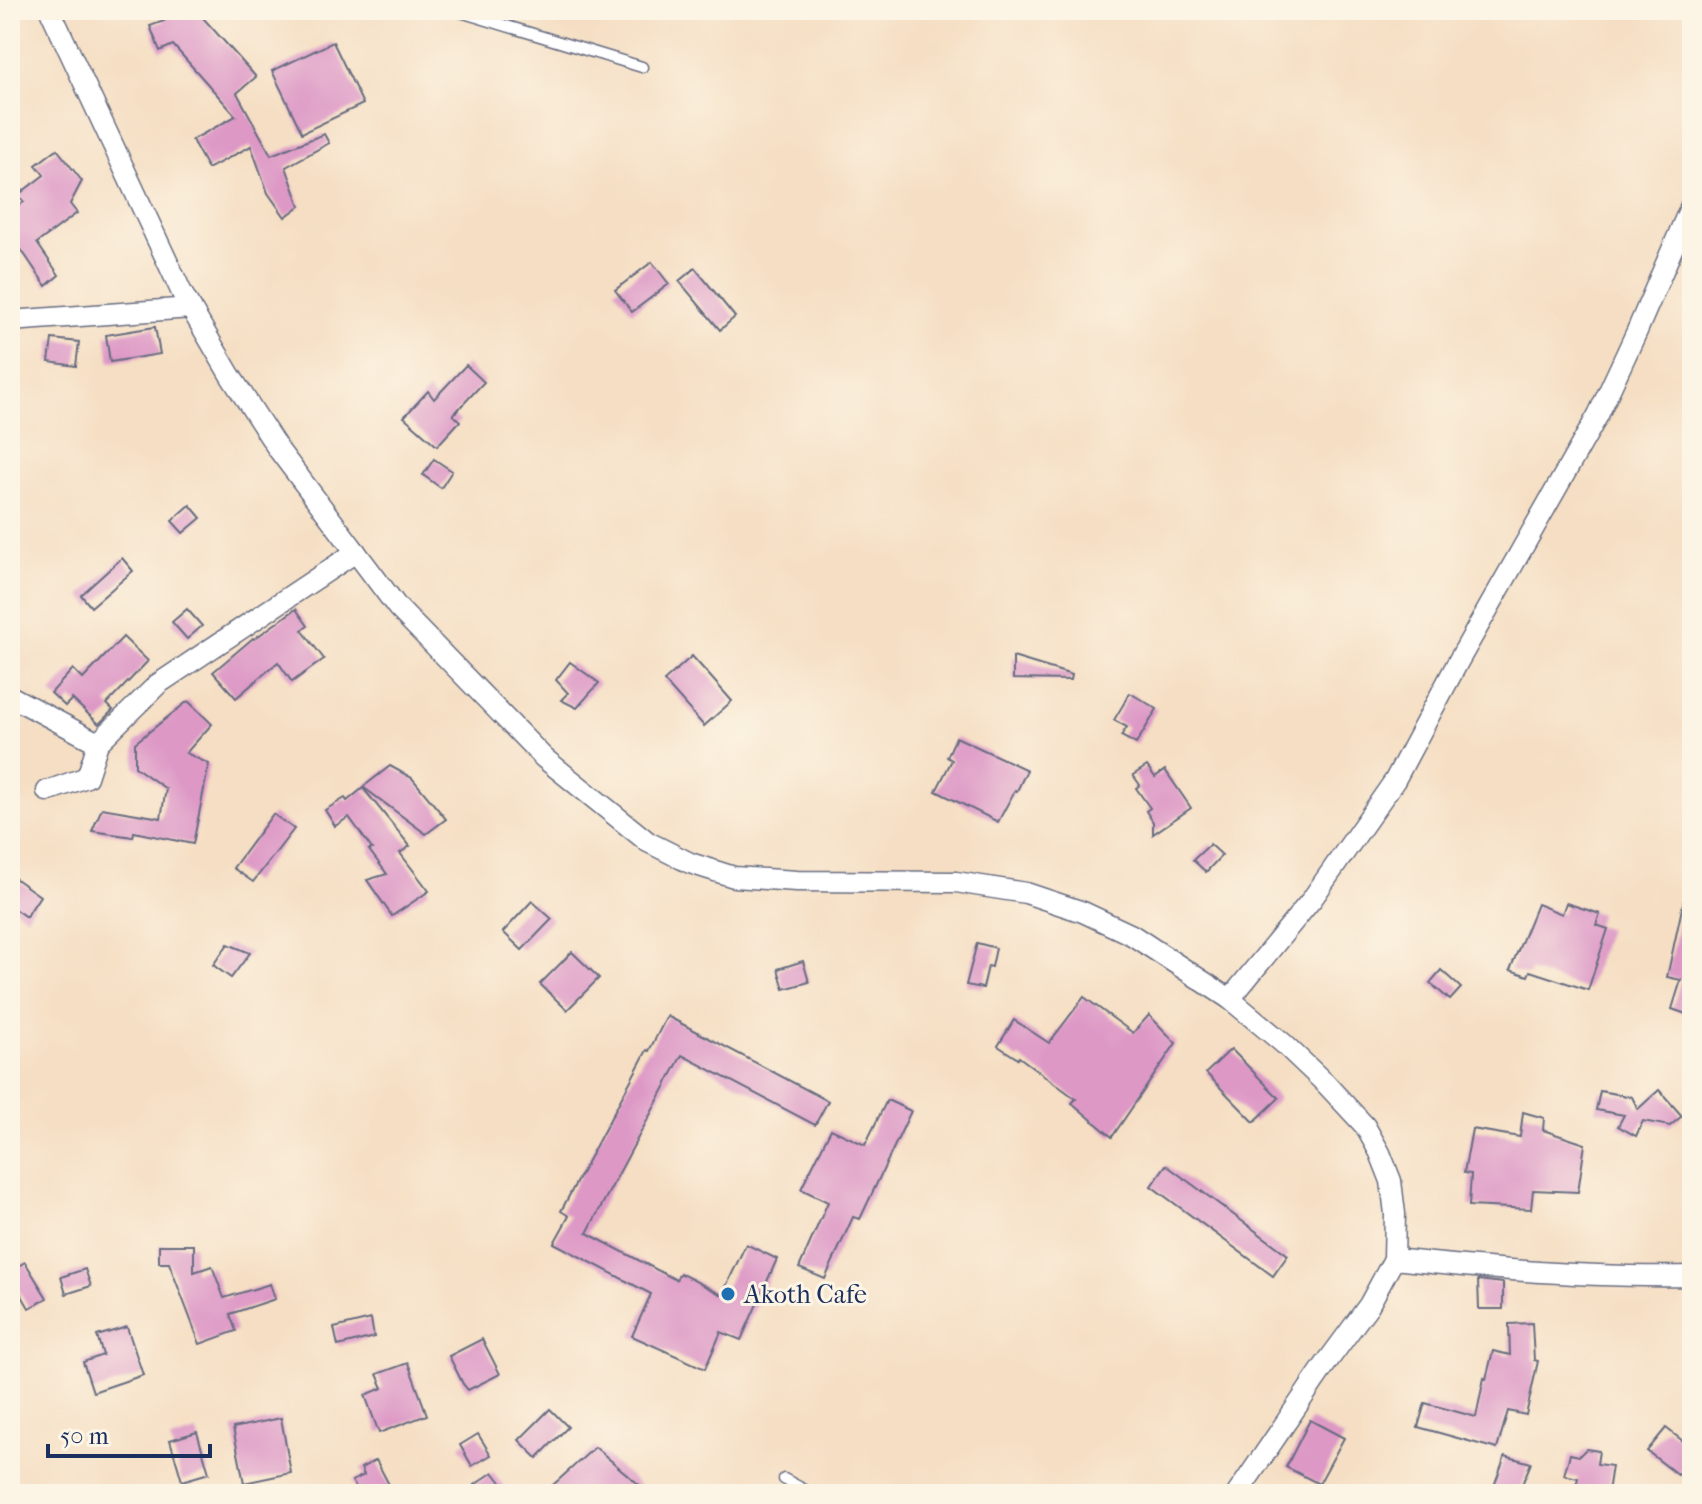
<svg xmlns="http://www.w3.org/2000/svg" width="1702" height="1504" font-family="'IM FELL French Canon',serif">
<rect width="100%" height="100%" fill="#fcf5e5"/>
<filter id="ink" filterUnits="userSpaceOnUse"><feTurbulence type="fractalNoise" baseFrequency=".0125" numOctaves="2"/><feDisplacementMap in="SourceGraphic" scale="16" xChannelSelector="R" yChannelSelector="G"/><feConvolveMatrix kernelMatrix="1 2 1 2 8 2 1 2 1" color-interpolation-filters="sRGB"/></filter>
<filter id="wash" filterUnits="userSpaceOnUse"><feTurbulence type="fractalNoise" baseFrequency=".006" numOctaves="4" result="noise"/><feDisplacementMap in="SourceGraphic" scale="32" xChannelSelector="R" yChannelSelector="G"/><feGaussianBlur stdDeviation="1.8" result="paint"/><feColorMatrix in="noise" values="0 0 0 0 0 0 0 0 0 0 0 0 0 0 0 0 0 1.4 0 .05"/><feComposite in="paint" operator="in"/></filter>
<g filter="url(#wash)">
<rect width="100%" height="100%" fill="#f5dec3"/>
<g id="blocks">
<g fill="#dd98c6">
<path d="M160,10H196L256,77L237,93L271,155L324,134L329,143L286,167L300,206L285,217L268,193L251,146L208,169L192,140L236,116L173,45L160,51L150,26L164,21Z"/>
<path d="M333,42L363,104L302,133L272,71Z"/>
<path d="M57,149L82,181L70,204L77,213L37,243L59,275L46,286L10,233V211L24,202L18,195L44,175L36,165Z"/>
<path d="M652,262L669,284L632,312L615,290Z"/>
<path d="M695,268L735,317L720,330L679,281Z"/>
<path d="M155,327L160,354L110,362L106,335Z"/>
<path d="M52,339L79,342L76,366L49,362Z"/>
<path d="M466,365L484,382L453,415L460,421L437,446L404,417L428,391L434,399Z"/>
<path d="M434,459L452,471L441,488L423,475Z"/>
<path d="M190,505L201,518L183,533L172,521Z"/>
<path d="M122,558L133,571L91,607L81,595Z"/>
<path d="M187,609L202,626L187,639L172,622Z"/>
<path d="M296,609L308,626L302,630L324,659L292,682L278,662L236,698L213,672L253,638L254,639Z"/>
<path d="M123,637L148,661L107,704L113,710L99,724L72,699L65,706L51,693L73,669L83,679Z"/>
<path d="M692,656L732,701L704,726L664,681Z"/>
<path d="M1013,657L1072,675L1071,680L1013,679Z"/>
<path d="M570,662L599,683L577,708L561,700L568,693L556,680Z"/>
<path d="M1130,693L1157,709L1136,744L1121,736L1127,727L1114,720Z"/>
<path d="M188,701L212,724L186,753L209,764L193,844L134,832L133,837L92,831L102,808L161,818L166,789L135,767V743Z"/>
<path d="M956,737L1027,770L1017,791L1015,790L998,822L936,791L952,760L947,757Z"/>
<path d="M390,766L412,778L446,819L426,834L363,787Z"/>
<path d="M1147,766L1155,777L1165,770L1191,808L1153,834V822L1146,811L1150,808L1136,788L1140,785L1133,775Z"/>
<path d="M363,788L410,846L400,853L429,891L392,916L367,880L387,874L369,850L372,849L349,817L335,826L325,810L345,798L347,801Z"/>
<path d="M273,814L294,829L253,882L233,868Z"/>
<path d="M1210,844L1222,855L1206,872L1193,860Z"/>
<path d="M10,875L40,896L26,917L10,906Z"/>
<path d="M1684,899L1692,900V1016L1672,1009L1681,980L1667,977Z"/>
<path d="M532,901L552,919L522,950L503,932Z"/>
<path d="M1566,903L1600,914L1596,925L1608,929L1588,990L1530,971L1528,976L1510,970L1537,904L1562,914Z"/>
<path d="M977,943L996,948L992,967L988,966L983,988L966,985Z"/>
<path d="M228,944L250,953L231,978L213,965Z"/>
<path d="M572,952L599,978L567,1010L540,984Z"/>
<path d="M803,961L809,982L784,989L778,969Z"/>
<path d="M1441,970L1461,988L1450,1000L1430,983Z"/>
<path d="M1084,997L1133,1033L1149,1015L1176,1043L1112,1137L1072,1103L1076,1099L1019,1057L1018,1059L998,1046L1014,1020L1049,1043Z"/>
<path d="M667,1016L828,1101L815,1125L682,1055L587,1233L676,1280L680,1273L722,1295L746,1244L777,1259L741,1340L721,1332L705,1369L632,1336L651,1294L554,1243L569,1216L561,1211L647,1050L649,1051Z"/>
<path d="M1231,1049L1279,1098L1254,1122L1206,1073Z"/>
<path d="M1659,1090L1682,1116L1670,1126L1643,1121L1636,1136L1618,1126L1624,1115L1596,1110L1600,1091L1632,1097L1638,1109Z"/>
<path d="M887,1100L911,1111L860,1219L853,1217L825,1279L799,1268L828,1202L801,1189L831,1129L865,1145Z"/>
<path d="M1523,1112L1544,1118L1543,1130L1585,1144L1578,1192L1533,1190L1531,1209L1469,1206L1471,1174L1464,1173L1472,1129L1520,1137Z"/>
<path d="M1166,1165L1288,1255L1273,1276L1151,1186Z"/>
<path d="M159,1245H194V1272L212,1266L224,1298L270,1284L275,1299L230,1314L236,1331L200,1344L169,1263H159Z"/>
<path d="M25,1262L47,1298L29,1308L10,1275V1271Z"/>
<path d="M85,1269L91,1286L66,1294L61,1277Z"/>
<path d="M1478,1280L1503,1283V1309H1479Z"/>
<path d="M371,1319L374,1337L338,1346L334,1328Z"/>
<path d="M1532,1323L1534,1360L1538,1361L1526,1415L1508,1411L1497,1449L1418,1427L1425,1403L1476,1417L1484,1378L1486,1379L1493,1351L1510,1355L1509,1324Z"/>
<path d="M127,1327L143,1375L93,1392L83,1362L103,1355L97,1336Z"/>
<path d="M482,1339L500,1374L468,1390L463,1384L449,1356Z"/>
<path d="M408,1363L427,1415L379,1433L365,1395L383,1388L377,1374Z"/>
<path d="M550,1409L568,1427L537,1458L519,1440Z"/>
<path d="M281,1418L291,1473L244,1483L233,1428Z"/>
<path d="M1310,1420L1344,1438L1319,1484L1286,1467Z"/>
<path d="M1666,1428L1692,1448V1456L1678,1475L1647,1451Z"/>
<path d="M197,1432L209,1473L182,1481L170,1440Z"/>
<path d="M478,1434L491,1455L472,1466L460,1445Z"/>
<path d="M595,1447L650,1494H543Z"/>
<path d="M1586,1449L1599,1451L1597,1464L1612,1466L1608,1492L1592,1494L1575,1490L1578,1478L1564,1475L1570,1454L1579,1456Z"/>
<path d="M1505,1456L1531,1463L1518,1494H1491Z"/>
<path d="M376,1460L394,1494H360L352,1481L364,1475L361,1468Z"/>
<path d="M493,1472L510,1494H462Z"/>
</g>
</g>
</g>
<g filter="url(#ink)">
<use href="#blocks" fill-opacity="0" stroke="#676c81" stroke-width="2"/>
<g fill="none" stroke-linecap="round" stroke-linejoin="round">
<g stroke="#676c81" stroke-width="13">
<g id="lane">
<path d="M454,10L642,67"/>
<path d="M784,1479L812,1494"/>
</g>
</g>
<g stroke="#676c81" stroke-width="23">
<g id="street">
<path d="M50,10L182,293L230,375L278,449L398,608L544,758L648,842L690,863L734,877L797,881L956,882L1026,893L1083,912L1132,935L1230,999L1284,1044L1326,1084L1365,1126L1380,1153L1391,1181L1395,1214L1394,1259L1369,1305L1327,1362L1237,1494"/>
<path d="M10,321L191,308"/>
<path d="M10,696L98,743"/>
<path d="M47,791L87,777L98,743L158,684L356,552"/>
<path d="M1230,999L1312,899L1395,780L1459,660L1598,415L1637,331L1692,203"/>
<path d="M1394,1259C1493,1270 1592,1278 1692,1276"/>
</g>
</g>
<use href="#lane" stroke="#fff" stroke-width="10"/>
<use href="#street" stroke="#fff" stroke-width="20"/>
</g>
</g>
<circle fill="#1f6fb2" stroke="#fcf5e5" stroke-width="3" cx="728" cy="1294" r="8"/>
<g text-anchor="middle" stroke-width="6" stroke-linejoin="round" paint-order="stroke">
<g font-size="26" fill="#1b2f5e" stroke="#fcf5e5" text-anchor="start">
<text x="744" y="1303">Akoth Cafe</text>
</g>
</g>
<rect width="1702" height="1504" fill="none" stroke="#fcf5e5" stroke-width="40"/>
<path d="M48 1444v12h162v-12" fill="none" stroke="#1b2f5e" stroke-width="4"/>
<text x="60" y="1444" font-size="24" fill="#1b2f5e" stroke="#fcf5e5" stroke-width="6" paint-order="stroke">50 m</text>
</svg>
